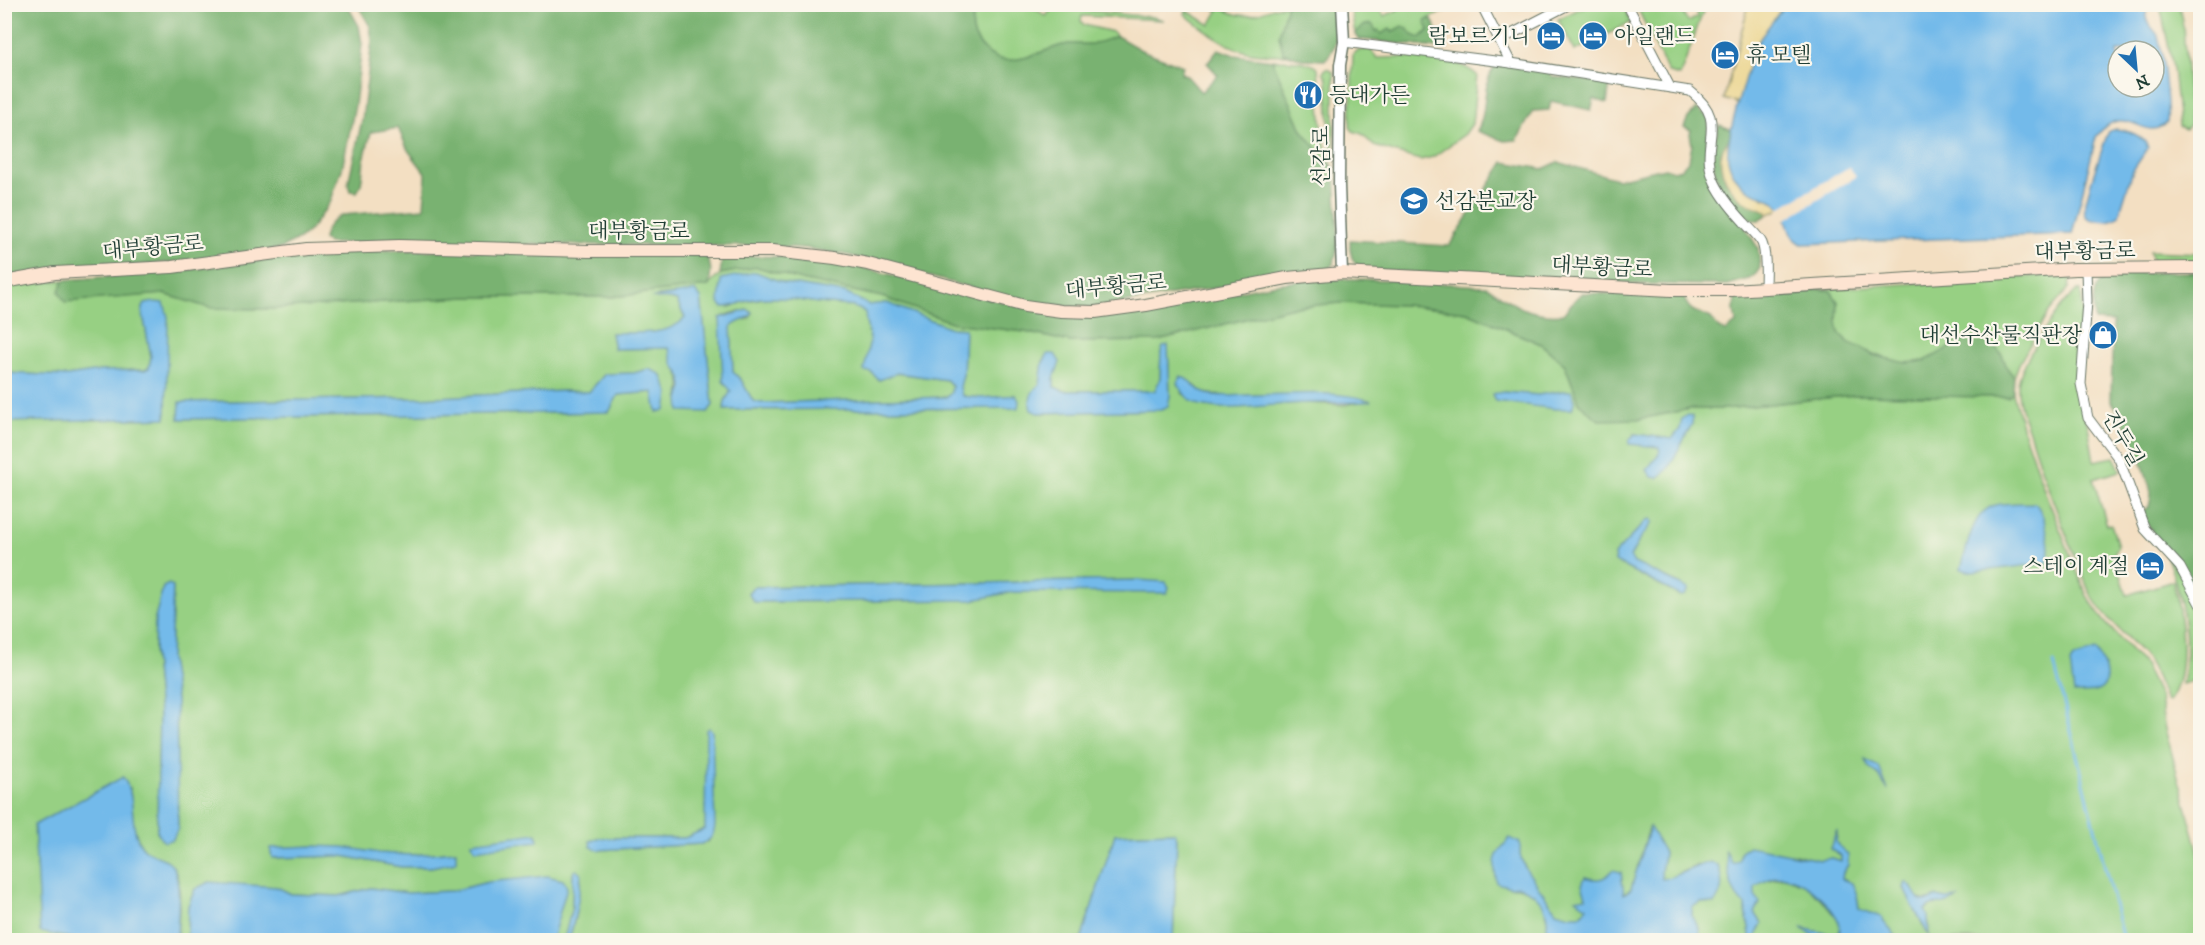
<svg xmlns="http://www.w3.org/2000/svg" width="2205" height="945" font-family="'IM FELL DW Pica','Noto Serif KR',serif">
<rect width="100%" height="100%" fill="#fbf7ec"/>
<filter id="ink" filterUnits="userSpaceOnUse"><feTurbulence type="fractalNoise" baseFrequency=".0167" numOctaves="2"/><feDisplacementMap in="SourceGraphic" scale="12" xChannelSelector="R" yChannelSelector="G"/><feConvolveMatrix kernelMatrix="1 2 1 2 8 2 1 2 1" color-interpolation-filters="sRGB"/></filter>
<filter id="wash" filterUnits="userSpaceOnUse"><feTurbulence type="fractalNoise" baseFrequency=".008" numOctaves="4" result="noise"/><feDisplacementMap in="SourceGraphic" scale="24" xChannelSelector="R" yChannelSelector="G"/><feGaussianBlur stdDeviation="1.35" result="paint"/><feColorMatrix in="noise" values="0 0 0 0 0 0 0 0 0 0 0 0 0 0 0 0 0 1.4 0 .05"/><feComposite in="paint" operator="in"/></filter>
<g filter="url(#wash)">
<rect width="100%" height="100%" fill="#f3dfc2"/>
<g fill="#97d083" stroke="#5b865c" stroke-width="1.5" fill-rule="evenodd">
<path d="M979,5H1030L1046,16L1055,5H1077L1094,11L1153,17L1164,20L1082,16L1081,21L1084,25L1113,32L1117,36C1109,39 1099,43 1091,44C1081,45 1072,43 1063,45C1030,54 999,77 976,39C970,29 972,14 979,5Z"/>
<path d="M1209,5C1220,5 1229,14 1240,15C1258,18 1271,5 1287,5L1282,23L1283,52L1289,55C1253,55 1238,54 1208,32C1200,26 1192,21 1185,14L1186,10L1210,25L1218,11Z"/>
<path d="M1350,5H1378L1384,16L1398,10L1395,5H1456L1425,21L1439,48L1359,39L1355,33Z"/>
<path d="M1622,5L1631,22L1575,51L1558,19L1587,5Z"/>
<path d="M1636,5H1678L1688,22L1698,17L1695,11L1705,6L1680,76L1669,73L1667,70Z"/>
<path d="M2160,5H2179L2183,26L2190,124L2185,129L2179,126L2173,68Z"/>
<path d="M1370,49L1377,58C1409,57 1452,53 1477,75L1472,124L1465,134L1433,157L1420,160L1374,146L1362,134L1353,131L1350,127L1353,55L1357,51Z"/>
<path d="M1272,60C1286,61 1307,59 1318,68C1321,102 1318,141 1335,171L1302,130Z"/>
<path d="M1327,68L1332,70L1334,74V158L1331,146L1327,79L1323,72Z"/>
<path d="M2150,251L2200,253V263L2157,264L2152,261Z"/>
<path d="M757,267L801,280L882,297L954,323L1025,332L1070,342L1158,341L1293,307L1341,303L1405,305L1467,312L1541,344L1565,365L1580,404L1640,419L1690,409H1724L1854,395L2001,397L2008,396L2013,393L2023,430L2045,492L2087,596L2104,621L2144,665L2160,698L2164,725L2200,857V940H1898L1881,918L1859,909L1857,895L1842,879L1843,872L1848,865L1836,843L1837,833L1830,848L1841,856L1842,861L1832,858L1820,861L1796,854L1731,863L1726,852L1745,905L1751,940H1698L1700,930L1692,917V906L1701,902L1697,865L1669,878L1662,879L1661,872L1664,853L1649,828L1631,889L1623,894L1621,872L1597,881L1585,877L1587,907L1581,915C1574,915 1564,916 1557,912C1546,905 1524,868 1520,855L1510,887C1526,885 1546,899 1547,917C1548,924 1545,933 1545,940H1173L1177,838L1173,832L1115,834L1081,940H569L575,918L581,880L573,874L572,907L564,940H552L554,934L488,882L452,891L408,893L371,888L339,896L291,894L277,887L195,889L188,906L187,940H173L177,938C178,917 184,887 174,868C169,858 158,860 150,854C130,840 132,810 130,788L40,931L80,940H5L4,422L166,418V373L142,309L151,357L149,368L145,370L101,371L67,376L5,373V287L64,280L59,292L119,297L164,294L210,308L270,309L466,297H611L708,286L720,274ZM756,273L784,283L845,293L869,305L887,303L951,328L965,329L963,375L959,387L962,396L982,398L1016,395L1018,408L724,410L725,401L731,391L720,318L732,313L748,310L753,313L749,319L738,321L731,327L733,372L741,380L753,401L761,403L947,397L951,393L952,386L947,380L896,373L879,380L871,372L870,339L866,322V312C851,304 845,306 830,304C787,300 773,290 730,307ZM675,294L701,298L713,405L708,412L679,399C686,377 674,369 669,348L614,349L611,333C636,332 668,337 685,319L677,301L657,296ZM1168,346L1170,396L1161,410L1038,413L1043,362L1054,378V387L1064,391H1155L1160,378L1161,352ZM649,369L666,410L657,411L654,392L618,395L609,412L179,419L180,402L418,398L564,391L589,392L605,374L634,373ZM1190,381L1203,393L1226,396L1316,394L1369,400L1345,405L1306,403L1217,407L1197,404L1182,393ZM1563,391L1556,409L1503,392L1538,395ZM1692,424L1682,442L1660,452L1659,447L1646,445L1635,434L1672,439L1680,429ZM1647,520L1640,539L1630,557L1634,563L1682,585L1685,595L1680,596L1622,566L1614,555ZM1139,580L1167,592H1011L973,600L754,602L748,593L753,587ZM173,587L170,658L176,700L178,828L157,831L159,713L154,655L155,619L163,588ZM706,819L709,841L701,844L599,850L590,841L597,838H685L705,829ZM271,849L412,855L455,851L456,862L431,867H401L342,856L273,858ZM1911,886C1915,901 1925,903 1938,897L1945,899H1956C1945,904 1932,901 1925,910L1929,925L1928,935L1904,888Z"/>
<path d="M2071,274L2069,288L2048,313L2019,364L2014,377L2007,368L2002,355L1980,337C1955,340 1946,355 1925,361C1904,367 1881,358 1863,349C1854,344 1846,343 1840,334C1834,325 1838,312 1838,302L1820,289Z"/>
<path d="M2078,290L2081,291L2083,314L2078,361V395L2088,426L2094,461L2114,457L2121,471L2093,479L2107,525L2111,524L2118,546L2114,553L2127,595L2173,581C2181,611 2190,675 2169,701L2166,700C2159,685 2154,667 2143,654C2124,633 2102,616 2089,591C2068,538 2045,485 2029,431C2024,417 2017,401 2018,386C2019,365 2060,302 2078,290Z"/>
<path d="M2166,555L2189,587L2200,611V679L2182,684C2192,639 2182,596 2166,555Z"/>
<path d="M1785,877L1806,885L1824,902L1840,921V932L1830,934L1804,929L1822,940H1754L1762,923L1755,913L1754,887L1763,881Z"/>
</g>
<g fill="#79b271" stroke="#4c7852" stroke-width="1.5">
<path d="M357,4L979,5C972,14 970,29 976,39C999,77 1030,54 1063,45C1072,43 1081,45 1091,44C1099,43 1109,39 1117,36L1141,50L1183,66L1181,73L1186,75L1201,92L1218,75L1207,63L1218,49L1234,55L1272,60L1302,130L1335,171L1338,233L1336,255L1333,264L1327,270L1091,308L1029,303L848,255L805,248L767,246L328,243L323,239C326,226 331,221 343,215L424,208L426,174L408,150L398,128L371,132L364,160L361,185L357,192L350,191L348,184L362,120L372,41L370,26Z"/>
<path d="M1287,4L1335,5C1339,23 1340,45 1325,60L1302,59L1283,52L1279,35Z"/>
<path d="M5,5H347L359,26L362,44L355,105L342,169L330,203L310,230L299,239L282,248L199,260L5,277Z"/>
<path d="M1431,18L1447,49L1359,39L1355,33L1365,25L1372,24L1376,31L1378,30L1381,34L1390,29L1392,32L1403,26L1407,28L1411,34L1420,38L1429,30L1425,21Z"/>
<path d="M1498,64L1548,71L1553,77L1610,83L1607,103L1594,99L1591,110L1551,101L1549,110L1533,111L1517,140L1504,141L1477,131C1489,111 1480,79 1498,64Z"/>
<path d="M1697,109L1709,118L1705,163L1758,248L1760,268L1755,275L1749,279L1727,285L1638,284L1364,270C1351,264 1350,254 1350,240L1449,246L1504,162L1543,169L1558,162L1617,179L1665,168L1674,171L1681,169L1689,160L1692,145L1690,134L1691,130L1684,127L1688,118Z"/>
<path d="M1719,125L1731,129L1729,139L1721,153L1725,179L1739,198L1767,212V215L1759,220C1739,221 1716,184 1714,166C1712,152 1715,138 1719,125Z"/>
<path d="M402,250L704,255C713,264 711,274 709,286L611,297H466L270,309L210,308L164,294L65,302L59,292L64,280L170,272L330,252Z"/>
<path d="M732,256L800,257L851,265L1057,315C1128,322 1206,295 1277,284C1346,273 1417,283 1487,286C1512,304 1529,317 1563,314C1569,308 1575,297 1583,293L1683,296C1691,315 1695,310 1711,318C1715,324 1718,330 1726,331L1736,323L1734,310L1735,298L1741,294L1820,289L1831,291L1838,302L1837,321L1839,333L1850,344L1862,348L1873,355L1906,363L1925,361L1966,339L1980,337L1992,343L2002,355L2007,368L2014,377L2013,393L2008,397H2001L1854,395L1724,409H1690L1640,419L1599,420L1580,404L1565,365L1541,344L1467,312L1405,305L1341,303L1293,307L1158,341L1070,342L1025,332L954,323L882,297L801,280L757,267L720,274L722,259Z"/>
<path d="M2200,272V598L2150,529L2141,512L2149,507C2150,503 2151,498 2151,493C2148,474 2124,416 2111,401L2113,322L2094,321C2093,299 2090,284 2113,273Z"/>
</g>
<g fill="#eeda9e" stroke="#868c69" stroke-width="1.5">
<path d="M1754,5H1784L1760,40L1753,55L1739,104L1724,99L1748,7Z"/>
<path d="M1729,139L1728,148L1763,198L1770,199L1781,208L1767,215V212C1761,207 1752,207 1745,202C1731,193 1716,170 1722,152C1723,148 1727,143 1729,139Z"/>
</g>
<g fill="#73baea" stroke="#497c8f" stroke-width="1.5" fill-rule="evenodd">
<path d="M1784,5H2149C2147,9 2145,13 2146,18C2148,25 2153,28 2157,34C2162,43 2169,110 2167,122C2143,146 2126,97 2096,137L2072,234L1802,244C1783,233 1791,219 1779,206C1765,191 1749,200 1735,176C1732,172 1729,164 1728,159C1725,140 1750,56 1760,39C1767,27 1777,17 1784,5ZM2118,51H2154V87H2118Z"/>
<path d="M2115,129C2127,130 2144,135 2148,148L2133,170L2119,215C2112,222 2106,221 2097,220C2092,220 2088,220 2085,215C2081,207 2102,150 2106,138L2109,131Z"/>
<path d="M756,272L784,283L845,293L869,305L887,303L951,328L965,329L963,375L960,387L962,396L982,398L1016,395L1019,401L1018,408L724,410L725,401L731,391L723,381L720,318L748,310L753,313C747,321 738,320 731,327L733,372L741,380L753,401L761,403L947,397L951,393L952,386L947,380L897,373L879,380L871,372L864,371L870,339L866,322L865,312C851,304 844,306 829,304C803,302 780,295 754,299C743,300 734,308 722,307L719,302L721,279Z"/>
<path d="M695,291L701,298L713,405L708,412L680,411L679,399L683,387L681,376L673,364L669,348L614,349L611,333C635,332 668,337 685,318L677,301C666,296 661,301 653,298Z"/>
<path d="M154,302L164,303L168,317L166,418L5,422V373L67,376L101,371L145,370L149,368L151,357L142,309L145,304Z"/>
<path d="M1168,345L1170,396L1168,406L1161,410L1038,413L1031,410C1028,399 1031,391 1040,384L1043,362L1048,354H1055L1060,362L1054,378V387L1064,391H1155L1160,378L1161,352L1163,347Z"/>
<path d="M649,369L661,374L669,393L666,410L657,412L653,392L618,395L609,412L179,419L180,402L418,398L564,391L589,392L605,374L634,373Z"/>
<path d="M1181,376C1190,380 1196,389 1204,393C1217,398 1236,395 1250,395C1289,395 1333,389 1371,401C1348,404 1329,402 1306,403C1272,403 1234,413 1200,405C1190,402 1181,392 1178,383Z"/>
<path d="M1563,391H1571L1575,400L1572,409H1556L1495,401L1492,394L1503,392L1538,395Z"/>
<path d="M1687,415L1692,416V424L1668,469L1658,478L1652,477L1647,470L1660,452L1659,447L1629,444V440L1635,434L1672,439L1680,429L1682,419Z"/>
<path d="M2035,503C2046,514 2052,549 2047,563L1972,572L1961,569C1967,549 1971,511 1996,505C2008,502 2023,504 2035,503Z"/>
<path d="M1651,519L1653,522L1640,539L1630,557L1634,563L1689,589L1685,595L1681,596L1615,562L1614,555L1647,520Z"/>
<path d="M1139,580L1166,582L1169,587L1167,593L1011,592L973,600L754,602L748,593L753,587Z"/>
<path d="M169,584L173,587L170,658L176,700L178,828L173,839L165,842L161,839L157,831L159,713L154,655L155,619L163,587Z"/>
<path d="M2096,651C2104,663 2115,687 2094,692C2088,693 2081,693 2074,693L2070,663L2073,658Z"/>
<path d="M709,728L712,731L715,825C714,836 711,840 701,844L599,850L591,847L590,841L597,838H685L705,829L706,730Z"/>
<path d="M1865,760L1879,767L1888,790L1879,776L1869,768Z"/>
<path d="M123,777C137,798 129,819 138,840C145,855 156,854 168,861C184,872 177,920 177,938L173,940H80L40,932L34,825Z"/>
<path d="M1650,827L1664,853L1661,872L1662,879C1677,878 1694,865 1711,862L1718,866C1723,881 1724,891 1714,904L1701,902L1692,907V917L1700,930L1698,940H1545L1548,916L1542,903L1533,893L1519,886L1510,887L1497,883C1492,860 1495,854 1510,838L1520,843V855L1525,868L1556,911L1570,915H1581L1587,907L1576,899L1586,897L1582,885L1585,877C1598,881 1604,880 1613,870L1621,872L1624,894L1631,889Z"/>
<path d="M1837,830L1836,843L1848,855V865L1843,872L1842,879L1852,883L1857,895L1859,909L1881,917L1898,940H1822L1801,928L1830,934L1840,932C1841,911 1807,881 1786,877C1776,875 1763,881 1755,887V896L1760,903L1755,913L1762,923L1754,940H1751L1745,905C1729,894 1728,868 1725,850L1732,863L1739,861L1741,851L1749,846L1820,860L1832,858L1841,861V856L1830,849Z"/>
<path d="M1174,832L1177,838L1173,940H1081L1115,834Z"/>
<path d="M537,833L538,841L475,850L471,842Z"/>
<path d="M313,846L343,847L379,853L412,855L456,851V862L431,867H401L342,856L272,858L270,848Z"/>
<path d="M577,870L581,873C580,896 575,919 569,940H564L572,907L573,874L574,871Z"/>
<path d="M547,876L563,880L567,887L552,940H187L188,906L195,889L209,882L277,887L291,894L339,896L371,888L408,893L452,891L488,882Z"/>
<path d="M1906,882C1920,892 1913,909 1938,897L1945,899L1959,898C1954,900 1948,903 1944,904C1935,905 1931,902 1925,910L1928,917L1929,936L1907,895L1904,888Z"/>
</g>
<path fill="#f3dfc2" d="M1849,167L1856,177L1783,221L1778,209Z"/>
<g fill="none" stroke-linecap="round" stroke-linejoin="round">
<path stroke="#73baea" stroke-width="3" d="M2054,663L2123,940"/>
</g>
</g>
<g filter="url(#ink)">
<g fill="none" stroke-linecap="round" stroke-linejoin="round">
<g stroke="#697666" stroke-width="11">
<g id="minor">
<path d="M1481,4L1511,63"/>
<path d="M1627,4L1670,87"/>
<path d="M1500,40L1570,4"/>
<path d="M1344,42L1511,63L1690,91C1730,122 1699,140 1713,178C1719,194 1732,209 1744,222C1750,229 1758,235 1762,243C1767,256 1765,275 1765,289"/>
<path d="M2086,269L2087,301L2081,384L2088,418L2119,459L2145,529L2180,567L2200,604"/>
</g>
</g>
<g stroke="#697666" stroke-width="13">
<path id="tertiary" d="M1342,4L1344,42L1340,65L1339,185L1342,273"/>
</g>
<g stroke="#697666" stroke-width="14">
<path id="secondary" d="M4,282L55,273L172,267L306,249L399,246L588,251H773L835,258L868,264L1025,306L1061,311L1095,312L1146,305L1287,278L1342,273L1671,290H1732L2075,269L2200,268"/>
</g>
<use href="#minor" stroke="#fff" stroke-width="9"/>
<use href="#tertiary" stroke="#fff" stroke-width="10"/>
<use href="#secondary" stroke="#fde4d1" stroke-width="12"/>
</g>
</g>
<defs>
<g id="hotel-disc" transform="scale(1.5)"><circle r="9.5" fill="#1f6fb2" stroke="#fbf7ec"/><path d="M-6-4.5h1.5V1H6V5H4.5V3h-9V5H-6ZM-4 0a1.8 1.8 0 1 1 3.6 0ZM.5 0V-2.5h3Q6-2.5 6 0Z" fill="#fff"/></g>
<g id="restaurant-disc" transform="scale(1.5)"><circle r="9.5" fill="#1f6fb2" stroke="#fbf7ec"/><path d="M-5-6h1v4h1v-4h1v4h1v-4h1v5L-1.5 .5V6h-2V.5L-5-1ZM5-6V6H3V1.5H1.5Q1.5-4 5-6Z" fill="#fff"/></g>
<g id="school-disc" transform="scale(1.5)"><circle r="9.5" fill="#1f6fb2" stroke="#fbf7ec"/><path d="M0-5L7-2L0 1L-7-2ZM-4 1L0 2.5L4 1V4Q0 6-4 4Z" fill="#fff"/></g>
<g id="shop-disc" transform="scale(1.5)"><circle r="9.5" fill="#1f6fb2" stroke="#fbf7ec"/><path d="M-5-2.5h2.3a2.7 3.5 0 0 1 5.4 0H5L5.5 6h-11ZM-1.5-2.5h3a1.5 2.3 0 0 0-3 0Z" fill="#fff"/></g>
</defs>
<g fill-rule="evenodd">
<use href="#hotel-disc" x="1551" y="36"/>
<use href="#hotel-disc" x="1593" y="36"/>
<use href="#hotel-disc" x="1725" y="55"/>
<use href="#restaurant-disc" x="1308" y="95"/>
<use href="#school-disc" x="1414" y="201"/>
<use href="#shop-disc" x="2103" y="335"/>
<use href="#hotel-disc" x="2150" y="566"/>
</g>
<g text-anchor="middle" stroke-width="4.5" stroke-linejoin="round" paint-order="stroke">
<g font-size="21" fill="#1f3d34" stroke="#fbf7ec" text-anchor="start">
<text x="1530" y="43" text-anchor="end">람보르기니</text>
<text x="1614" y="43">아일랜드</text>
<text x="1746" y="62">휴 모텔</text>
<text x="1329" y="102">등대가든</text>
<text x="1435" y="208">선감분교장</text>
<text x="2082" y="342" text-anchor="end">대선수산물직판장</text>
<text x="2129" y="573" text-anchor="end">스테이 계절</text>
</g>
<g font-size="21" fill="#1f3d34" stroke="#fbf7ec">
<text transform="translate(1321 156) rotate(-90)" y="7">선감로</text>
<text x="639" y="238">대부황금로</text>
<text transform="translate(153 247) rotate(-5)" y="7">대부황금로</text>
<text transform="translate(2085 251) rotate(-1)" y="7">대부황금로</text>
<text transform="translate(1602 267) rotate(3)" y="7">대부황금로</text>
<text transform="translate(1116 286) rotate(-5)" y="7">대부황금로</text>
<text transform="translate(2123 438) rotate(60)" y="7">진두길</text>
</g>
</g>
<rect width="2205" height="945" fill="none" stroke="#fbf7ec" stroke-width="24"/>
<g transform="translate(2136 69) rotate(154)"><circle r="28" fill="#fbf7ec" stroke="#a3ada2" stroke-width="1.5"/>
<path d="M0-4.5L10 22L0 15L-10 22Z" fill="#1f6fb2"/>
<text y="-9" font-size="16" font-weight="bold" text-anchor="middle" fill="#1f3d34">N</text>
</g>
</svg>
